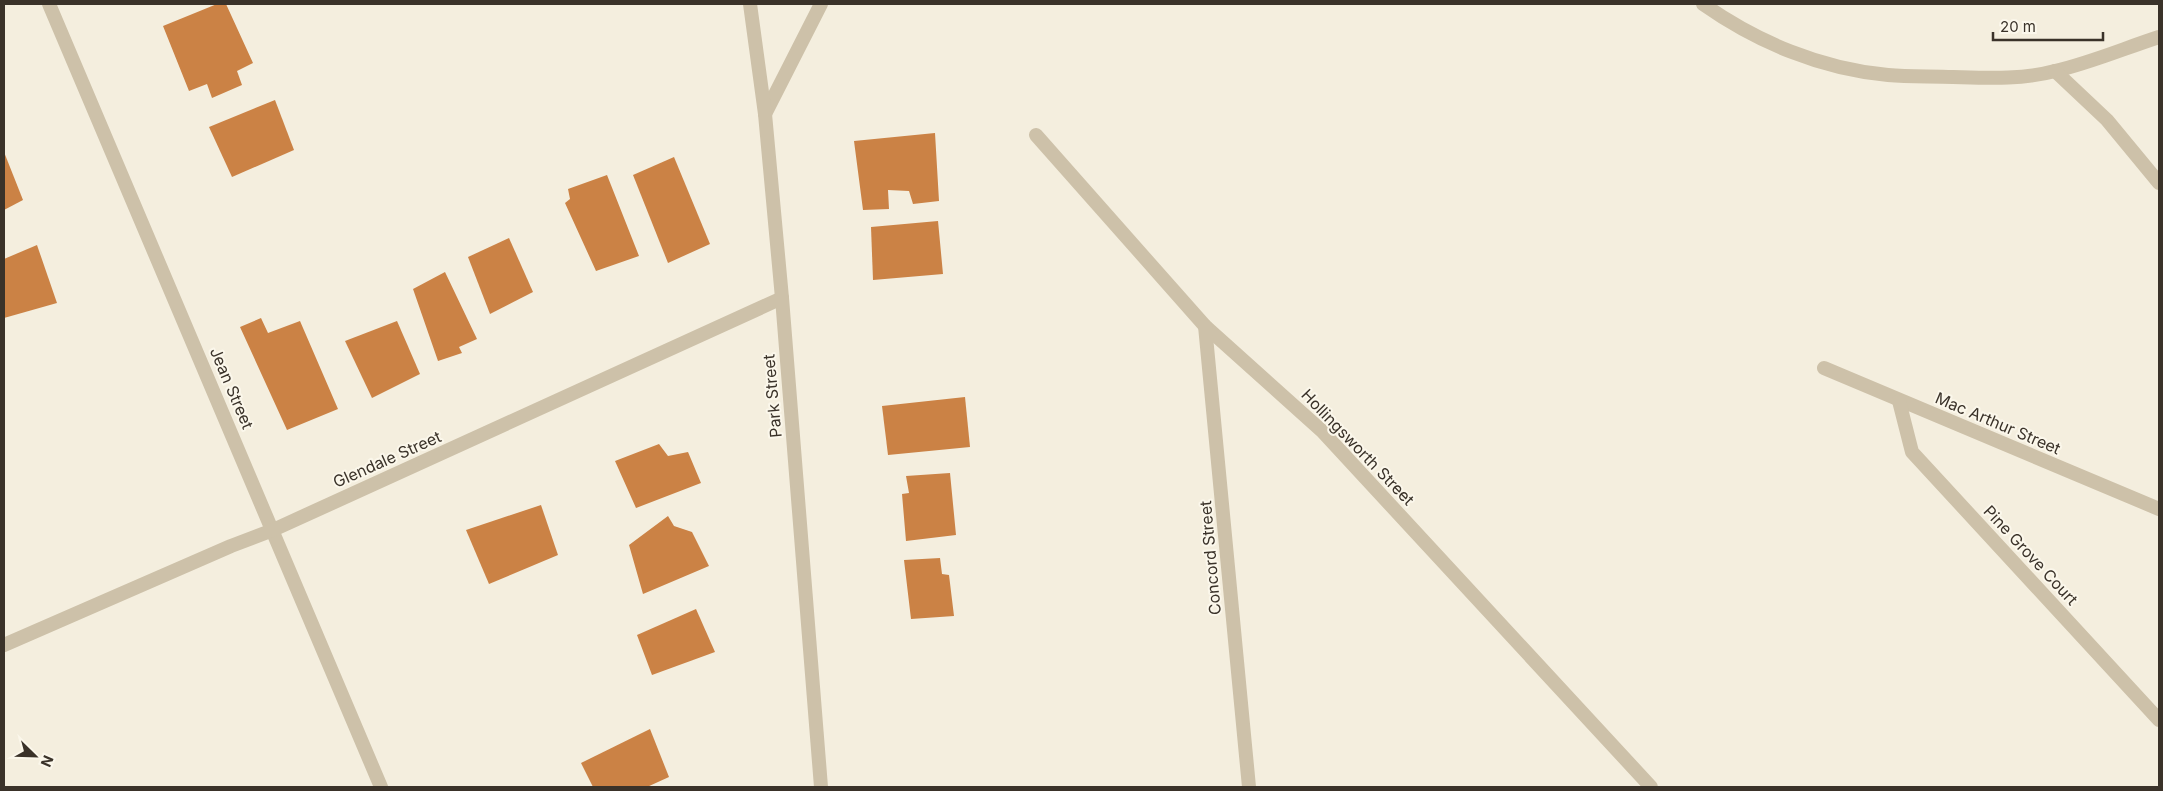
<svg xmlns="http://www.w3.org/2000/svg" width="2163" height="791" font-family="Inter,sans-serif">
<rect width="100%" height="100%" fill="#f4eede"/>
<g fill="#cb8245">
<path d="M217,4H226L253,63L237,71L242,85L212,98L207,84L189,91L163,26Z"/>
<path d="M275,100L294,150L232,177L209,127Z"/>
<path d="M935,133L939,201L913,204L909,191L888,190L889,209L863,210L854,141Z"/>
<path d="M4,152L23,200L4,210Z"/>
<path d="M674,157L710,244L668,263L633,175Z"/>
<path d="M607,175L639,256L596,271L565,203L570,199L568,189Z"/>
<path d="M938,221L943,274L873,280L871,227Z"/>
<path d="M509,238L533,292L490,314L468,257Z"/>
<path d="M37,245L57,303L4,318V259Z"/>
<path d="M445,272L477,339L459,347L462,353L438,361L413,289Z"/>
<path d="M261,318L268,333L300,321L338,409L287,430L240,327Z"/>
<path d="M397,321L420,374L372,398L345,341Z"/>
<path d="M965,397L970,447L888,455L882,406Z"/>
<path d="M659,444L668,456L688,452L701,483L636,508L615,461Z"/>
<path d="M950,473L956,535L906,541L902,494L909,493L906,476Z"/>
<path d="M541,505L558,555L489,584L466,530Z"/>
<path d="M668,516L674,526L692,532L709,566L643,594L629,545Z"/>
<path d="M940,558L942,574L949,575L954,616L911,619L904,560Z"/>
<path d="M696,609L715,652L652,675L637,635Z"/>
<path d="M650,729L669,777L647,787H593L581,763Z"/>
</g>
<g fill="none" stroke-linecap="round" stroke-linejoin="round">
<g stroke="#cdc1a9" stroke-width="14">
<path d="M49,4L381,787"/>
<path d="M1703,4C1757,42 1821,69 1888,75C1910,77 1931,76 1953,77C1987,78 2021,80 2055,71C2090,63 2125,48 2159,37"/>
<path d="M2055,71L2107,120L2159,183"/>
<path d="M765,114L821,4"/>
<path d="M1036,135L1205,326L1322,431L1651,787"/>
<path d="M1205,326L1249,787"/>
<path d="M1824,368L2159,509"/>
<path d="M1899,401L1912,452L2159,720"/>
<path d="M4,645L231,546L273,530L782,298"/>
</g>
<path stroke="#cdc1a9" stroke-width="14" d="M750,4L765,114L782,298L821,787"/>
</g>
<g text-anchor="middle" stroke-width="4" stroke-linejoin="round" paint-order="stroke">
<g font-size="16" fill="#3a3229" stroke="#fbf7eb">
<text transform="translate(232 388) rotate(67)" y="6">Jean Street</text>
<text transform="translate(772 396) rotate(-95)" y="6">Park Street</text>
<text transform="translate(1998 423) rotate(23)" y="6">Mac Arthur Street</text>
<text transform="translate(1358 447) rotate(46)" y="6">Hollingsworth Street</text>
<text transform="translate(387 459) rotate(-24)" y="6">Glendale Street</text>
<text transform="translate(2031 555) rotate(47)" y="6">Pine Grove Court</text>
<text transform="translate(1210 558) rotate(-95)" y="6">Concord Street</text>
</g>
</g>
<rect width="2163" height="791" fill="none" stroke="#3a3229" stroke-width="10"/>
<g transform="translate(35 756) rotate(113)" stroke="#fbf7eb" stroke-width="4" paint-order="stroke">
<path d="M0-4L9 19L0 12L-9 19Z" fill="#3a3229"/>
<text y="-8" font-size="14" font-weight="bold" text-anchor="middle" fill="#3a3229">N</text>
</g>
<path d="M1993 32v8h110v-8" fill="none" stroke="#3a3229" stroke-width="2.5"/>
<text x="2000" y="32" font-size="15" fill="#3a3229" stroke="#fbf7eb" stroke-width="4" paint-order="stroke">20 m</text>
</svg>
